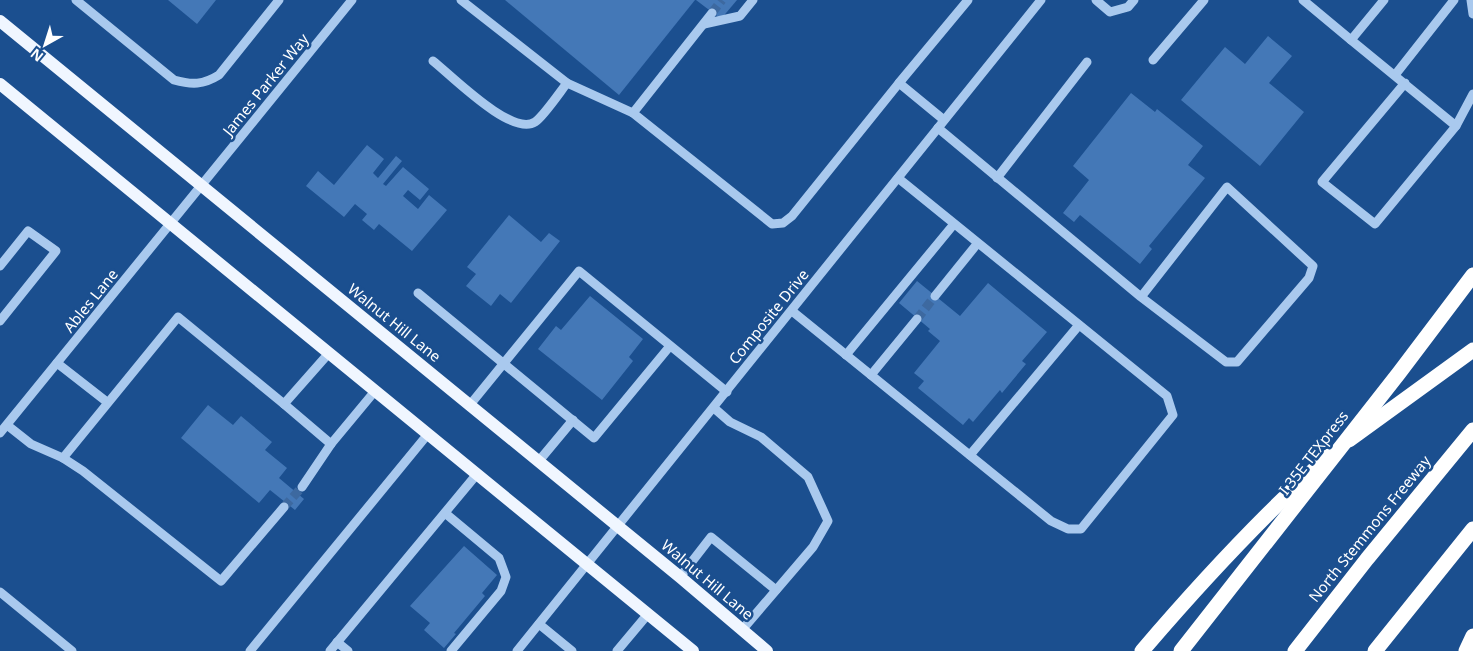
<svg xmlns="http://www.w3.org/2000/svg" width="1473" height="651" font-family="'Noto Sans',sans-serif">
<rect width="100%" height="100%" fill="#1b4f8f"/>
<g fill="#4478b7">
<path d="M168,0H216L197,24Z"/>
<path d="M505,0H695L619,95Z"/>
<path d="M696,0H737L721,19Z"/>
<path d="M1268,36L1292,56L1269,83L1304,112L1260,166L1181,100L1225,47L1245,64Z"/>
<path d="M1131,93L1155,112L1157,109L1203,146L1188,165L1205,178L1149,246L1152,249L1140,264L1080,215L1074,222L1063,213L1089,180L1073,166Z"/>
<path d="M367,145L384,159L373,173L378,178L396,156L402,161L383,184L386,186L403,167L429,189L420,200L408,190L403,196L418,209L429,195L447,210L412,251L379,224L374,230L362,220L367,214L355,204L344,217L306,186L318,171L334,185Z"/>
<path d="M509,215L541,242L549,233L560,241L511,303L500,294L491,306L466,286L476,274L467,267Z"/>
<path d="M917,281L960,316L988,283L1047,332L1022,361L1026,364L1002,393L1000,390L973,422L969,418L963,425L918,388L924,381L914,373L940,341L928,331L930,329L899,303Z"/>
<path d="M590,296L643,339L629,357L633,361L602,400L538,349L556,326L561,330Z"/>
<path d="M208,405L233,425L241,416L272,442L265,450L287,468L279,478L304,499L295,510L270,490L259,503L181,438Z"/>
<path d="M464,546L497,575L482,593L485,596L454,633L456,634L444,648L424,630L430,623L410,606Z"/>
</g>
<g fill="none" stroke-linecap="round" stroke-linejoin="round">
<g stroke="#3d69a0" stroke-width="9" stroke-dasharray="9 4.5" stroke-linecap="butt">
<path d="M712,13L722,0"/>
<path d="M917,319L935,296"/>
<path d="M284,507L302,487"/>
</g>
<g stroke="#a9c9ee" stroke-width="9">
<path d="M76,0L174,80C192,85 203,85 219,75L279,0"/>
<path d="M461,0L567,83L633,113"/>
<path d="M1096,0L1110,12L1128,7L1134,0"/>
<path d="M1303,0L1351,40L1384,0"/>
<path d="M1471,0L1473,14"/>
<path d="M712,13L633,113L772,224L783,223L792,216L899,83"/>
<path d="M704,24L740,16L753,0"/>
<path d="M1351,40L1456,126L1375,224L1322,182L1405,83"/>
<path d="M1153,60L1204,0"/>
<path d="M433,61C452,76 512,137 535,122C543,117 560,92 567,83"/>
<path d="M1395,75L1454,0"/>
<path d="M944,120L899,83L968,0"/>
<path d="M1456,126L1473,94"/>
<path d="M938,128L1141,297L1226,362H1237L1309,278L1313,266L1227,187L1141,297"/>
<path d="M997,178L1087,62"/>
<path d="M0,266L28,231L56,251L0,321"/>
<path d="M418,293L594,438L670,346"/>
<path d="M935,296L977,244"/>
<path d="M792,311L1051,521L1068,529H1081L1173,415L1167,396L898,178"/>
<path d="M846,355L954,224"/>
<path d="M57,363L107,402"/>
<path d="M871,375L917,319"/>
<path d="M284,404L331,444"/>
<path d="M469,406L579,271L727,392"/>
<path d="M714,408L730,422L761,437L808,477L828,521L813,547L742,630"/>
<path d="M7,425L31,444L63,458L83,471L221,581L284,507"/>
<path d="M0,433L352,0"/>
<path d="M970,455L1079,325"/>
<path d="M63,458L178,317L284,404L329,353"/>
<path d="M538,462L573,420"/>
<path d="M302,487L331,444L375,391"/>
<path d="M445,513L499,558L506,577L501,591L451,651"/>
<path d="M680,577L711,537L776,590"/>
<path d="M0,592L72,651"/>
<path d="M539,624L572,651"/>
<path d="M337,642L348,651"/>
<path d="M250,651L428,434"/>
<path d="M330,651L477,474"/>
<path d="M517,651L1041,0"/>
<path d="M617,651L648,614"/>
</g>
<g stroke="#f0f6ff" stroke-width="12">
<path d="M0,21L680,577L767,651"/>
<path d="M0,84L693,651"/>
</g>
<g stroke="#fff" stroke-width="15">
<path d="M1349,440L1473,350"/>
<path d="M1142,651C1201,582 1261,517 1329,456"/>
<path d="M1295,651L1367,559L1473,430"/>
<path d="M1375,651L1473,529"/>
<path d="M1466,651L1473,636"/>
</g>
<path stroke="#fff" stroke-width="15" d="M1181,651L1399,373L1473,275"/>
</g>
<g text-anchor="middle" stroke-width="5" stroke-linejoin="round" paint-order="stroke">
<g font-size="15" fill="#fff" stroke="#1b4f8f">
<text transform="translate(266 85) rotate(-51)" y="5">James Parker Way</text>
<text transform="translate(91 301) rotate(-51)" y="5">Ables Lane</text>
<text transform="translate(769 317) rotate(-51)" y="5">Composite Drive</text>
<text transform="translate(394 323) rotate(39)" y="5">Walnut Hill Lane</text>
<text transform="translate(1314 453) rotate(-52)" y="5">I 35E TEXpress</text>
<text transform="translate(1370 529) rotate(-51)" y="5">North Stemmons Freeway</text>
<text transform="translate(707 580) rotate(40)" y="5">Walnut Hill Lane</text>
</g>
</g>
<g transform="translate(45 45) rotate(219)" stroke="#1b4f8f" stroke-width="4" paint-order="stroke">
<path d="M0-4L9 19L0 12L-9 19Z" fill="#ffffff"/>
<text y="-8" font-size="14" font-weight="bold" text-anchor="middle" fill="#ffffff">N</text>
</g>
</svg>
